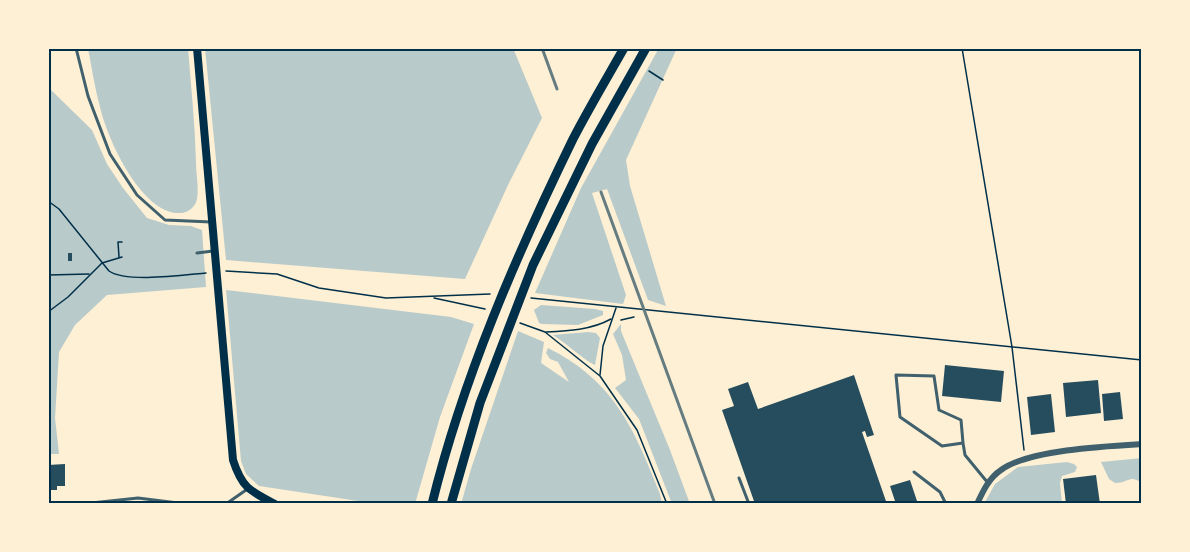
<svg xmlns="http://www.w3.org/2000/svg" width="1190" height="552" font-family="Literata,serif">
<rect width="100%" height="100%" fill="#fdf0d5"/>
<g fill="#b9caca">
<path d="M88,48H188C191,86 195,124 196,162C196,174 199,188 197,199C196,206 188,213 181,213C143,216 109,142 101,111C95,90 92,69 88,48Z"/>
<path d="M205,48H513L542,118L508,185L465,279L226,260Z"/>
<path d="M659,48H677L626,160L630,186L666,306L648,300L607,189L592,193L626,295L623,304L535,293L581,188Z"/>
<path d="M48,84L51,90L92,130L107,164L123,188L147,218L169,225L191,226L202,230L206,287L107,295L75,325L59,352L55,418L59,454H48Z"/>
<path d="M226,290L451,317L474,324L440,417L415,504H378L259,486L246,474L241,461Z"/>
<path d="M541,305L595,309L603,311V315L578,325L542,324L539,323L534,310Z"/>
<path d="M621,324V331L670,450L690,504H672L639,419L615,388L626,380L622,355L613,334Z"/>
<path d="M518,331L544,342L541,363L569,382L558,362L550,359L546,353L548,348C614,381 634,428 660,494L662,504H461L471,469Z"/>
<path d="M588,332L596,333L600,338L595,365C587,362 563,341 553,335Z"/>
<path d="M1142,458V483C1129,474 1129,483 1115,483L1109,479L1101,462Z"/>
<path d="M1067,462L1074,464L1077,467L1075,472L1062,476L1060,483L1062,504H984L995,484L1018,467Z"/>
</g>
<g fill="#264d5e">
<rect x="68" y="253" width="4" height="8"/>
<path d="M945,365L1004,371L1001,402L942,396Z"/>
<path d="M854,375L874,435L867,437L865,431L862,432L887,504H755L722,410L734,406L728,389L748,382L758,409Z"/>
<path d="M1098,380L1101,413L1066,417L1063,383Z"/>
<path d="M1120,392L1123,419L1104,421L1102,394Z"/>
<path d="M1051,394L1055,432L1031,435L1027,397Z"/>
<path d="M65,464V486H57V490H48V465Z"/>
<path d="M1096,475L1100,504H1066L1063,479Z"/>
<path d="M910,480L918,504H896L890,486Z"/>
</g>
<g fill="none" stroke-linecap="round" stroke-linejoin="round">
<g stroke="#003049" stroke-width="1.5">
<path d="M962,48L1012,347L1024,450"/>
<path d="M649,71L663,80"/>
<path d="M48,201L59,209L109,271C126,283 183,275 206,273"/>
<path d="M119,257L118,242H122"/>
<path d="M226,271L277,274L319,288L386,298L490,294"/>
<path d="M48,275L89,274"/>
<path d="M434,298L485,309"/>
<path d="M531,298L1142,360"/>
<path d="M48,312L68,297L102,263L122,257"/>
<path d="M621,320L634,317"/>
<path d="M520,323L545,332L600,376L637,430L667,504"/>
<path d="M546,332C568,331 591,330 611,319"/>
<path d="M600,375L603,346L616,308"/>
</g>
<g stroke="#3f606c" stroke-width="3">
<path d="M76,48L88,96L110,154L137,195L165,220L211,222"/>
<path d="M197,253L213,251"/>
<path d="M963,443L961,420L939,410L934,376L896,375L900,417L942,446L963,443L965,455L988,483"/>
<path d="M914,472L940,492L946,504"/>
<path d="M739,478L749,504"/>
<path d="M82,504L138,498L186,504"/>
<path d="M226,504L246,490"/>
</g>
<path stroke="#3f606c" stroke-width="6" d="M977,504C983,491 989,478 1001,470C1028,450 1107,446 1142,444"/>
<path stroke="#003049" stroke-width="8" d="M197,48L233,460C242,488 250,491 275,504"/>
<g stroke="#003049" stroke-width="9">
<path d="M432,504C463,378 516,256 573,139C589,108 607,78 624,48"/>
<path d="M451,504L480,403L533,265L592,144L646,48"/>
</g>
<g stroke="#657d81" stroke-width="3">
<path d="M542,48L557,89"/>
<path d="M601,192L715,504"/>
</g>
</g>
<rect width="1190" height="552" fill="none" stroke="#fdf0d5" stroke-width="99"/>
<rect x="50" y="50" width="1090" height="452" fill="none" stroke="#003049" stroke-width="2"/>
</svg>
